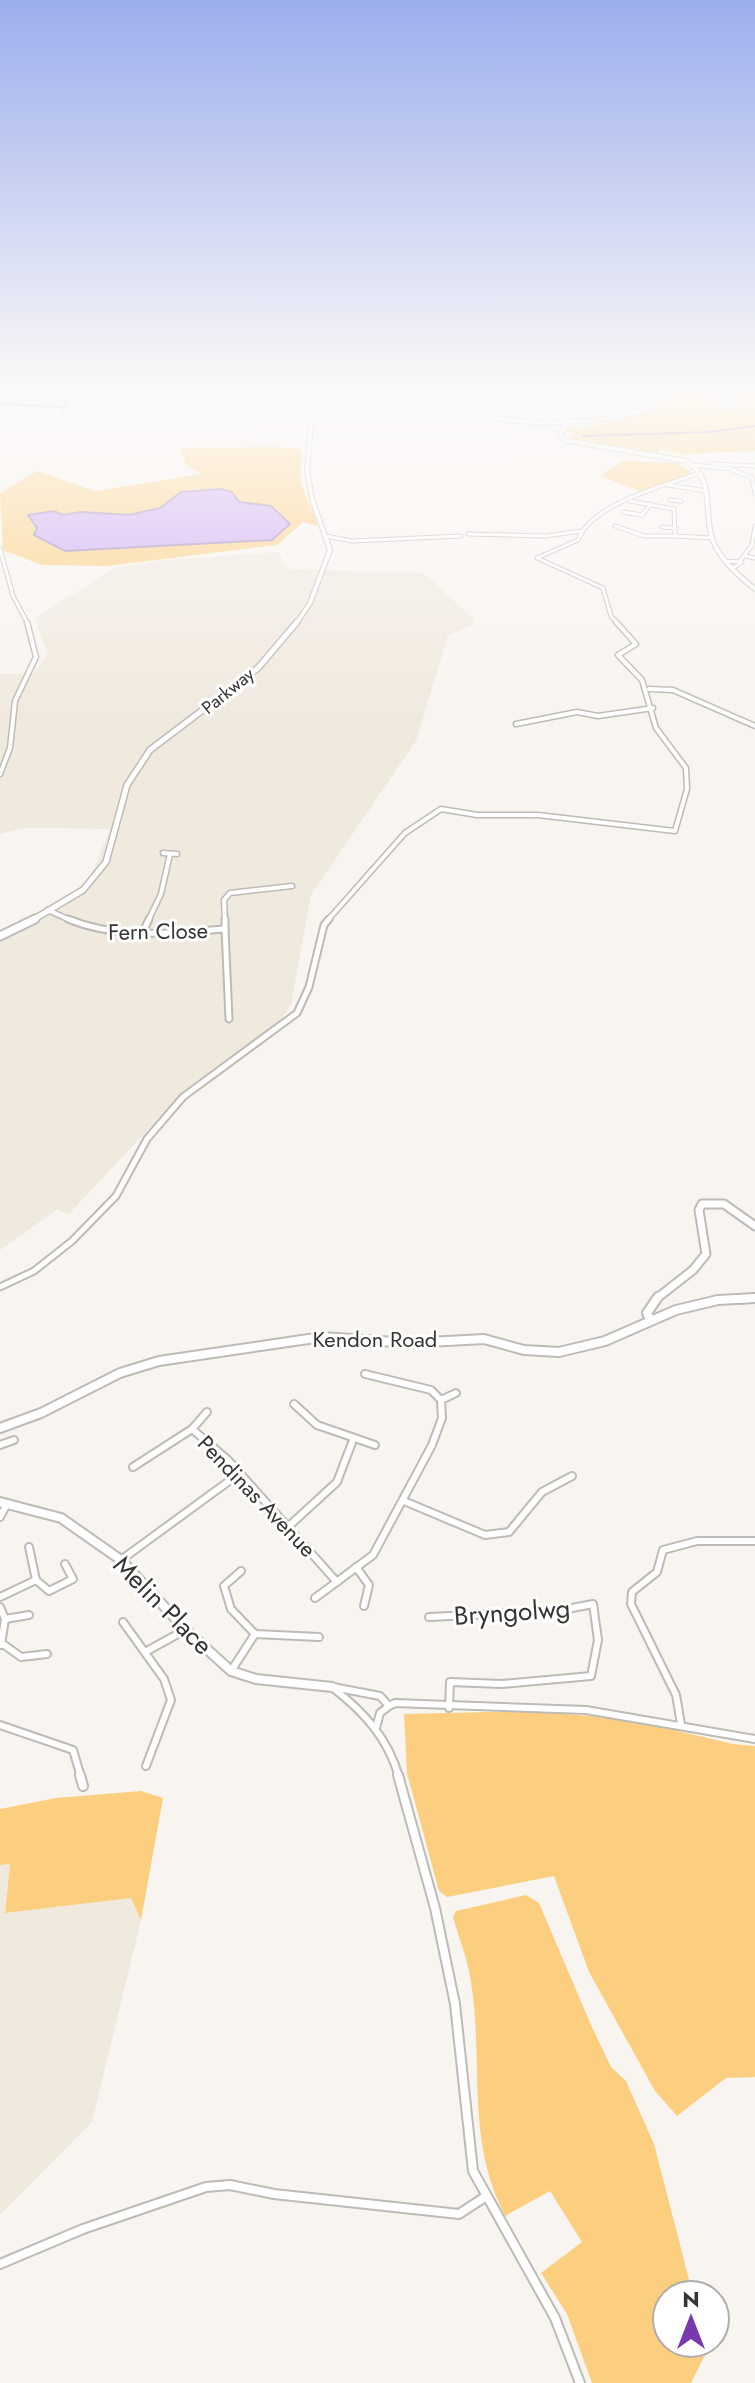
<svg xmlns="http://www.w3.org/2000/svg" width="755" height="2383" font-family="Jost,sans-serif">
<rect width="100%" height="100%" fill="#f8f5f0"/>
<g fill="#f0e9de">
<path d="M278,552L288,569L424,573L474,620L473,625L448,635L416,741L311,895L291,1005L277,1024L186,1089L68,1215L58,1209L0,1250V934L88,884L110,829L25,828L0,834V674L33,673L48,654L35,618L114,568L168,560Z"/>
<path d="M10,1864L5,1913L131,1898L141,1920L92,2122L0,2215V1865Z"/>
</g>
<g fill="#fcce7f">
<path d="M681,388H694L726,411L738,409L748,400L730,388H755V451L681,454L660,449L655,455L641,453L640,449L567,440L573,433L566,431L568,428C599,427 653,414 679,396Z"/>
<path d="M274,447L301,449V483L318,526L303,522L277,545L108,566L42,565L3,550L0,493L37,471L96,491L202,474L186,465L180,448Z"/>
<path d="M622,461L677,463L693,473L642,492L600,476Z"/>
<path d="M527,1711L627,1719L733,1744L755,1746V2077L726,2078L677,2116L655,2091L589,1972L554,1876L447,1897L439,1891L407,1773L404,1714Z"/>
<path d="M141,1791L163,1798L141,1920L131,1898L5,1913L10,1864L0,1865V1809L56,1798Z"/>
<path d="M526,1895L539,1903L591,2025L611,2067L626,2081L654,2144L693,2295H667V2343H706L709,2347L691,2383H592L567,2314L541,2273L582,2242L550,2191L505,2216C465,2137 484,2064 471,1982C468,1960 459,1938 453,1917L456,1911Z"/>
</g>
<path fill="#cba4f5" stroke="#9e82ba" stroke-width="2" d="M221,489L232,492L239,502L271,506L290,524L272,540L65,551L34,535L37,528L28,515L54,511L63,515L81,512L129,515L160,508L181,492Z"/>
<g fill="none" stroke-linecap="round" stroke-linejoin="round">
<g stroke="#9e82ba" stroke-width="2">
<path d="M62,388L66,407L62,412"/>
<path d="M0,404L63,407"/>
<path d="M583,436L711,432L755,426"/>
</g>
<g stroke="#bebbb6" stroke-width="5">
<g id="street-far4">
<path d="M249,388L281,403L313,401"/>
<path d="M321,392L332,394L340,389"/>
<path d="M318,401L331,395"/>
<path d="M712,464L755,466"/>
<path d="M695,465L731,469L752,478L755,494"/>
<path d="M668,485L707,491"/>
<path d="M670,500L681,501"/>
<path d="M630,501L674,509L675,536L712,538"/>
<path d="M623,512L642,515L651,504"/>
<path d="M615,526L644,536H675"/>
<path d="M662,527L675,528"/>
<path d="M468,534L545,536L582,531"/>
<path d="M326,536L352,541L461,536"/>
<path d="M0,549L13,596L28,624"/>
<path d="M745,556L755,558"/>
<path d="M725,561L742,562L733,568"/>
<path d="M740,561L752,545L755,526"/>
<path d="M618,624L611,616L603,588L537,558L578,540C592,503 664,486 700,473"/>
</g>
</g>
<g stroke="#bebbb6" stroke-width="7">
<g id="street-far3">
<path d="M649,689L673,690L755,726"/>
<path d="M516,724L577,712L598,716L653,708"/>
<path d="M0,774L10,748L15,701L36,657L27,622"/>
<path d="M163,853L177,854"/>
<path d="M48,910L72,921"/>
<path d="M148,921L161,894L170,854"/>
<path d="M225,921L224,900L230,893L292,886"/>
<path d="M327,921L405,833L441,809L477,815H538L675,831L687,789L686,768L656,728L642,680L618,655L636,644L616,622"/>
</g>
</g>
<g stroke="#bebbb6" stroke-width="9">
<g id="street-far2">
<path d="M68,919C119,940 172,933 225,929L229,1019"/>
<path d="M225,919V929"/>
<path d="M142,934L149,919"/>
<path d="M0,1287L34,1271L72,1241L116,1196L147,1139L183,1097L297,1013L309,987L324,925L329,919"/>
</g>
</g>
<g stroke="#bebbb6" stroke-width="10">
<g id="street-far1">
<path d="M365,1374L431,1390L441,1400"/>
<path d="M294,1404L317,1425L375,1445"/>
<path d="M192,1429L207,1412"/>
<path d="M0,1445L14,1440"/>
<path d="M133,1467L192,1429L228,1460L337,1582"/>
<path d="M404,1501L485,1535L509,1532L542,1492L572,1476"/>
<path d="M0,1517L7,1504"/>
<path d="M289,1526L337,1482L353,1440"/>
<path d="M121,1560L240,1473"/>
<path d="M356,1567L369,1585L364,1606"/>
<path d="M36,1580L49,1591L73,1579L65,1564"/>
<path d="M0,1597L36,1580L29,1547"/>
<path d="M315,1598L373,1555L432,1445L442,1418L441,1400L456,1393"/>
<path d="M0,1607L5,1619L1,1645"/>
<path d="M429,1617L556,1611L593,1604L598,1640L591,1676L502,1684L450,1682L449,1708"/>
<path d="M5,1619L29,1615"/>
<path d="M123,1622L164,1679L171,1700L146,1766"/>
<path d="M255,1634L319,1637"/>
<path d="M3,1644L21,1657L47,1654"/>
<path d="M147,1651L185,1630"/>
<path d="M231,1671L255,1634L231,1609L224,1586L241,1571"/>
<path d="M333,1687L380,1696L389,1706L395,1703L586,1710L755,1739"/>
<path d="M333,1688C364,1712 388,1738 399,1777"/>
<path d="M681,1724L676,1695L631,1604L632,1592L657,1572L663,1550L697,1541H755"/>
<path d="M0,1725L73,1750L81,1777"/>
<path d="M376,1728L380,1713L389,1706"/>
</g>
</g>
<g stroke="#bebbb6" stroke-width="12">
<g id="street">
<path d="M80,1775L83,1786"/>
<path d="M398,1775L435,1908L455,2004L473,2171L555,2318L580,2383"/>
<path d="M0,2264L83,2229L206,2187L230,2185L274,2194L459,2214L485,2197"/>
</g>
</g>
<g stroke="#bebbb6" stroke-width="6">
<g id="secondary-far3">
<path d="M396,388C434,397 470,414 509,420C549,426 654,423 679,388"/>
<path d="M570,420L560,435L564,440L686,461C717,480 702,512 713,541C721,561 739,576 755,589"/>
<path d="M296,624L310,603L330,550L312,499L307,471L313,401L329,388"/>
</g>
</g>
<g stroke="#bebbb6" stroke-width="8">
<path id="secondary-far2" d="M31,921L83,890L106,862L127,785L150,750L258,668L297,622"/>
</g>
<g stroke="#bebbb6" stroke-width="11">
<g id="secondary-far1">
<path d="M0,936L35,919"/>
<path d="M656,1299L693,1270L706,1254L699,1210L702,1204H724L755,1226"/>
<path d="M741,1299L755,1298"/>
</g>
</g>
<g stroke="#bebbb6" stroke-width="12">
<g id="secondary">
<path d="M650,1319L647,1313L658,1297"/>
<path d="M0,1428L41,1413L120,1373L159,1361L322,1337L409,1343L484,1339L524,1350L559,1352L605,1341L676,1310L718,1300L755,1298"/>
<path d="M0,1502L61,1518L121,1560L186,1630L231,1671L256,1679L332,1687"/>
</g>
</g>
<use href="#street-far4" stroke="#fff" stroke-width="3"/>
<use href="#street-far3" stroke="#fff" stroke-width="4"/>
<use href="#street-far2" stroke="#fff" stroke-width="5"/>
<use href="#street-far1" stroke="#fff" stroke-width="6"/>
<use href="#street" stroke="#fff" stroke-width="8"/>
<use href="#secondary-far3" stroke="#fff" stroke-width="4"/>
<use href="#secondary-far2" stroke="#fff" stroke-width="5"/>
<use href="#secondary-far1" stroke="#fff" stroke-width="7"/>
<use href="#secondary" stroke="#fff" stroke-width="8"/>
</g>
<linearGradient id="sky" x2="0" y2="1"><stop stop-color="#9caeed"/><stop offset="0.54" stop-color="#fcfaf8"/><stop offset="1" stop-color="#fcfaf8" stop-opacity="0"/></linearGradient>
<rect width="755" height="722" fill="url(#sky)"/>
<g text-anchor="middle" stroke-width="6" stroke-linejoin="round" paint-order="stroke">
<g font-size="18" fill="#353432" stroke="#fff">
<text transform="translate(228 691) rotate(-39)" y="6">Parkway</text>
</g>
<g font-size="22" fill="#353432" stroke="#fff">
<text transform="translate(158 931) rotate(-1)" y="8">Fern Close</text>
<text x="375" y="1347">Kendon Road</text>
<text transform="translate(257 1496) rotate(46)" y="8">Pendinas Avenue</text>
</g>
<g font-size="26" fill="#353432" stroke="#fff">
<text transform="translate(163 1605) rotate(45)" y="9">Melin Place</text>
<text transform="translate(512 1612) rotate(-4)" y="9">Bryngolwg</text>
</g>
</g>
<g transform="translate(691 2319)"><circle r="38" fill="#ffffff" stroke="#aeaead" stroke-width="2"/>
<path d="M0-6L14 30L0 20L-14 30Z" fill="#7939ad"/>
<text y="-12" font-size="22" font-weight="bold" text-anchor="middle" fill="#353432">N</text>
</g>
</svg>
